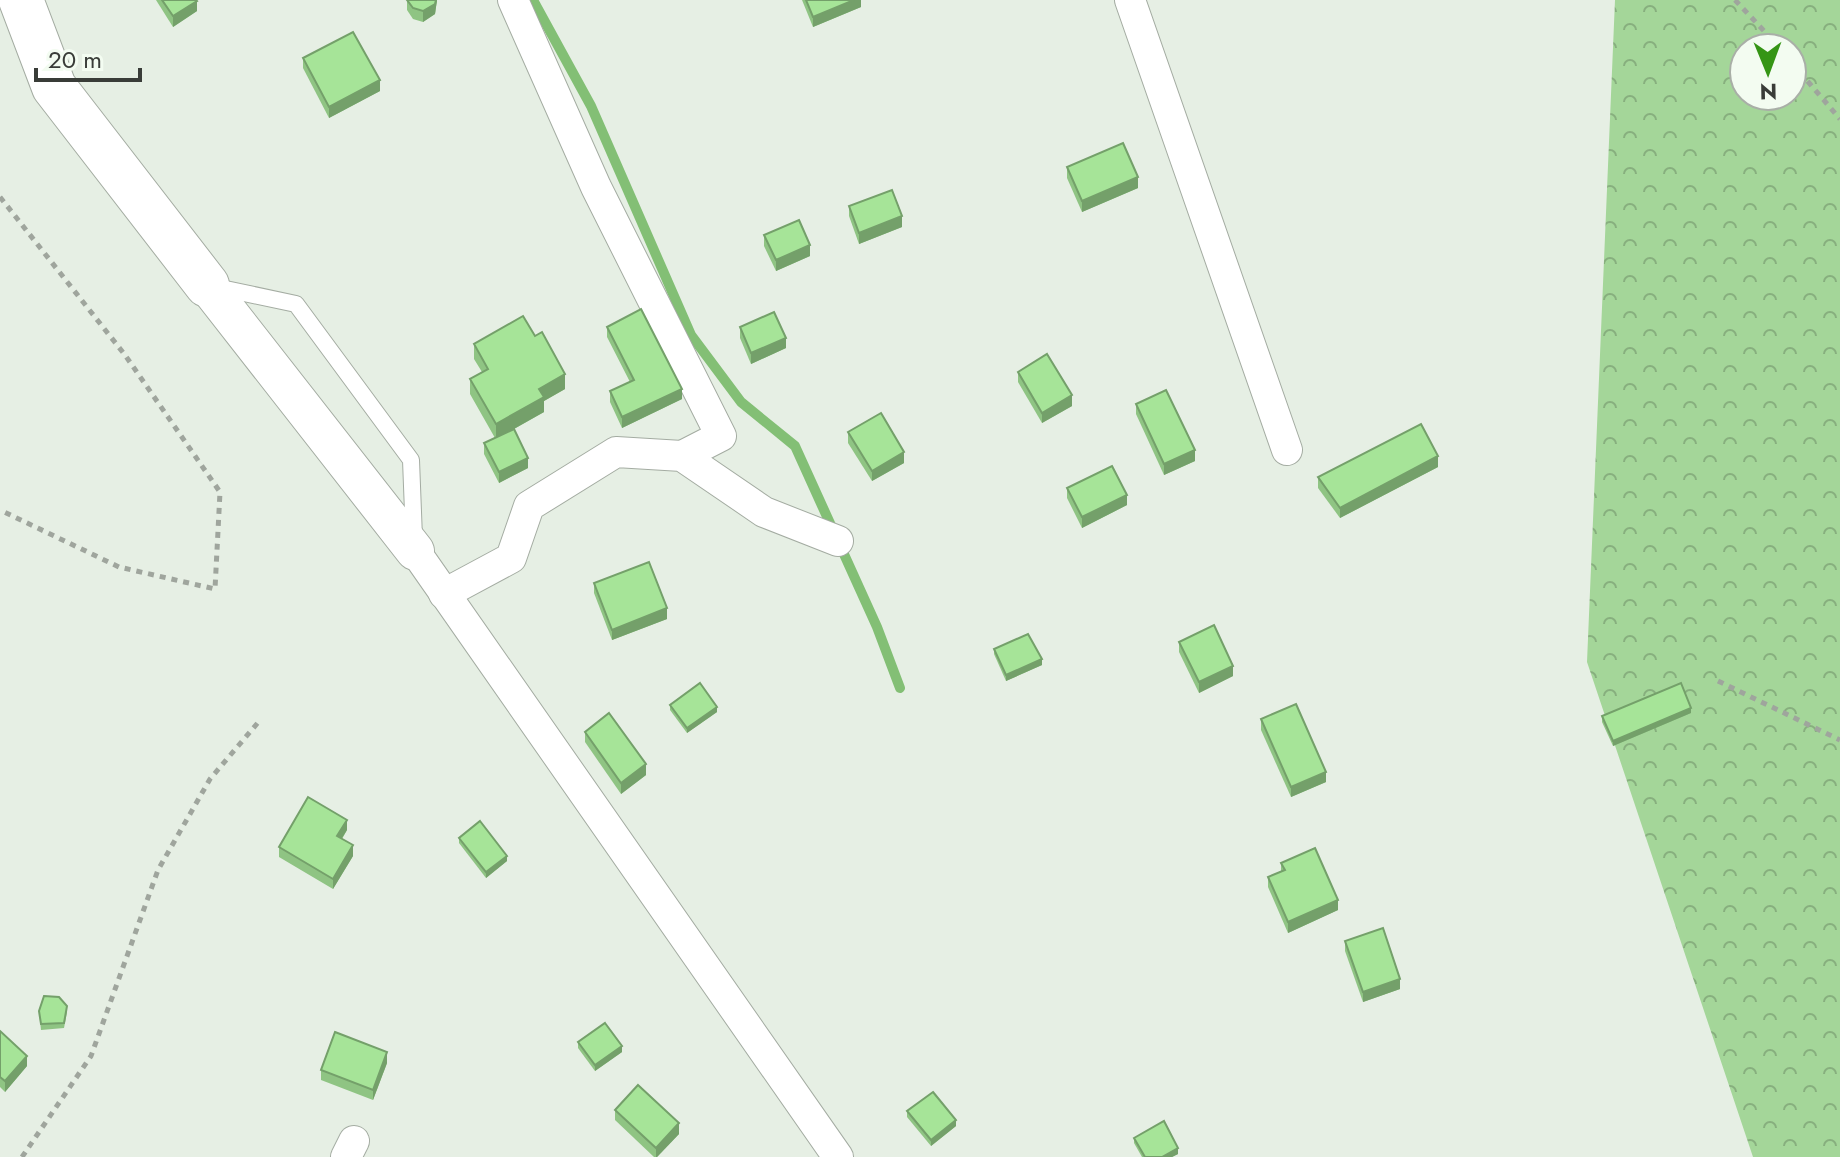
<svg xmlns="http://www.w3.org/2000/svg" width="1840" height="1157" font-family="Jost,sans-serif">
<defs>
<pattern id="forest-crowns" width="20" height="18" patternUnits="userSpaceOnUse" patternTransform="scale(2)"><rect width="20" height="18" fill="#a4d699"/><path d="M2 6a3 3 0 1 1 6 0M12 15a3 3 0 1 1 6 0" fill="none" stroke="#87af7e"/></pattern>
</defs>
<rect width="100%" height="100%" fill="#e6efe4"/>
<path fill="url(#forest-crowns)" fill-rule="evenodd" d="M1615,0H1840V1157H1753L1587,662ZM1744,48H1792V96H1744Z"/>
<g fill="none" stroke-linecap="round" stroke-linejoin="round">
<path stroke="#83bf75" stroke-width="10" d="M533,0L591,106L691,335L741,402L795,446L877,627L900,688"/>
<g stroke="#a4aca2" stroke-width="18">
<path id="service" d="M216,287L296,304L411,460L414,538"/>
</g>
<g stroke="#a4aca2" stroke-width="32">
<g id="minor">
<path d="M513,0L596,187L721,436L682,456"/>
<path d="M1130,0L1287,450"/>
<path d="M415,551L838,1157"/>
<path d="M444,594L511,558L529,506L616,452L682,456L764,512L838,541"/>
<path d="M346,1157L354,1141"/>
</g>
</g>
<g stroke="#a4aca2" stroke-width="40">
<path id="tertiary" d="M207,285L415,551"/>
</g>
<g stroke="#a4aca2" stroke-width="46">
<path id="secondary" d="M21,0L54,87L207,285"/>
</g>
<g stroke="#9fa59d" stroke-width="5" stroke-dasharray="6 6" stroke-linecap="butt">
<path d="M1735,0L1780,48"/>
<path d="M1792,63L1840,119"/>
<path d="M0,197L125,355L220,492L215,589L119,567L0,510"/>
<path d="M1718,681L1840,740"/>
<path d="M22,1157L91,1056L158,870L210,779L261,719"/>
</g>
<use href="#service" stroke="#fff" stroke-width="16"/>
<use href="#minor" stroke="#fff" stroke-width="30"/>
<use href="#tertiary" stroke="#fff" stroke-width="38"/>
<use href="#secondary" stroke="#fff" stroke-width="44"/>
</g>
<g fill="#8fc483">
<path d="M156,0H196L197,11L173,27Z"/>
<path d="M407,0H437L435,14L423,22L413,19L407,10Z"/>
<path d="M802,0H861V7L813,27Z"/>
<path d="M303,58L380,91L329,118L303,68Z"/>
<path d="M1067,167L1138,188L1082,212L1067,178Z"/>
<path d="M849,206L902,227L859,244L849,216Z"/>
<path d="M764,235L810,256L776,271L764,246Z"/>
<path d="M607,327L682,399L622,428L610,402V391L630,382L607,337Z"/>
<path d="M740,327L786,348L751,364L740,338Z"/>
<path d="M474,344L565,389L544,401V412L514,429L528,468L499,483L484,454V443L495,438L470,394V379L482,372L474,359Z"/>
<path d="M1018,372L1072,406L1042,423L1018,382Z"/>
<path d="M1136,404L1195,461L1164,475L1136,414Z"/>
<path d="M848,432L904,463L872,481L848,443Z"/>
<path d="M1438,467L1340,518L1318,488V477Z"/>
<path d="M1067,488L1127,505L1082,528L1067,498Z"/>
<path d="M594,583L667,619L612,640L594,593Z"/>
<path d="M1179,642L1233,676L1199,693L1179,652Z"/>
<path d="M994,649L1042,665L1006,681L994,654Z"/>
<path d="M670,705L717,712L687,733L670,710Z"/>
<path d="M1691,713L1613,746L1602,722V716Z"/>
<path d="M1261,719L1326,782L1291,797L1261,730Z"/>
<path d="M585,732L646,775L621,794L585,742Z"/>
<path d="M347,830L342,839L353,856L333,889L279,857V847Z"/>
<path d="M459,838L507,861L486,878L459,843Z"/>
<path d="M1281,863L1338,910L1288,933L1268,887V877L1281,871Z"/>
<path d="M1345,941L1400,989L1363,1002L1345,951Z"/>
<path d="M39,1011L67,1012L64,1028L41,1030Z"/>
<path d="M0,1031L27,1066L5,1092L0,1087Z"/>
<path d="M578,1042L622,1052L595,1071L578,1048Z"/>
<path d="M387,1063L373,1100L321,1080V1070Z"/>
<path d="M615,1110L679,1134L657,1157H654L615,1120Z"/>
<path d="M907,1111L956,1126L931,1146L907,1117Z"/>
<path d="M1134,1138L1178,1154L1172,1157H1142L1134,1143Z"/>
</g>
<g fill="#74a06a">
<path d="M436,0H437L435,14L423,22V11Z"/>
<path d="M854,0H861V7L813,27V17Z"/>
<path d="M197,1V11L173,27V16Z"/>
<path d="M380,80V91L329,118V107Z"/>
<path d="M1138,177V188L1082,212V201Z"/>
<path d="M902,216V227L859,244V233Z"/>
<path d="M810,245V256L776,271V260Z"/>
<path d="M786,338V348L751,364V353Z"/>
<path d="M565,374V389L544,401V412L496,439V424L539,389Z"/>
<path d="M682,389V399L622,428V417Z"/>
<path d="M1072,395V406L1042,423V413Z"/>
<path d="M1195,450V461L1164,475V464Z"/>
<path d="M904,452V463L872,481V471Z"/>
<path d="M1438,456V467L1340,518V508Z"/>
<path d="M528,458V468L499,483V472Z"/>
<path d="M1127,495V505L1082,528V517Z"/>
<path d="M667,608V619L612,640V630Z"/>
<path d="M1042,659V665L1006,681V675Z"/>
<path d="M1233,666V676L1199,693V682Z"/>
<path d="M717,707V712L687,733V728Z"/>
<path d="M1691,708V713L1613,746V741Z"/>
<path d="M646,764V775L621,794V783Z"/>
<path d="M1326,772V782L1291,797V787Z"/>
<path d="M347,820V830L337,846V836Z"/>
<path d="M353,845V856L333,889V879Z"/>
<path d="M507,856V861L486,878V872Z"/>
<path d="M1338,900V910L1288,933V922Z"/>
<path d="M1400,979V989L1363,1002V992Z"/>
<path d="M622,1046V1052L595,1071V1065Z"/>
<path d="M387,1052V1063L373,1100V1090Z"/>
<path d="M27,1056V1066L5,1092V1081Z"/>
<path d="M956,1120V1126L931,1146V1140Z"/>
<path d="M679,1123V1134L657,1157H656V1148Z"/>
<path d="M1178,1148V1154L1172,1157H1162Z"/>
</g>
<g fill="#a6e498" stroke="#74a06a" stroke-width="2">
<path d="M162,0H196L197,1L173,16Z"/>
<path d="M407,0H436L435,4L423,11L413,8Z"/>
<path d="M806,0H854L813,17Z"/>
<path d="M353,32L380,80L329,107L303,58Z"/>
<path d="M1123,143L1138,177L1082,201L1067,167Z"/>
<path d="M892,190L902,216L859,233L849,206Z"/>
<path d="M799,220L810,245L776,260L764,235Z"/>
<path d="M641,309L682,389L622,417L610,391L634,380L607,327Z"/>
<path d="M774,312L786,338L751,353L740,327Z"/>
<path d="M523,316L535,336L542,332L565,374L539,389L544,397L496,424L470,379L488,369L474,344Z"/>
<path d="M1047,354L1072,395L1042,413L1018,372Z"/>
<path d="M1166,390L1195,450L1164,464L1136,404Z"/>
<path d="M881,413L904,452L872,471L848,432Z"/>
<path d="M1421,424L1438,456L1340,508L1318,477Z"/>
<path d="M514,429L528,458L499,472L484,443Z"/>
<path d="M1112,466L1127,495L1082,517L1067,488Z"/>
<path d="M649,562L667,608L612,630L594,583Z"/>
<path d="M1214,625L1233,666L1199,682L1179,642Z"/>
<path d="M1028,634L1042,659L1006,675L994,649Z"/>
<path d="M700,683L717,707L687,728L670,705Z"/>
<path d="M1681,683L1691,708L1613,741L1602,716Z"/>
<path d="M1296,704L1326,772L1291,787L1261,719Z"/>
<path d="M609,713L646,764L621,783L585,732Z"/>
<path d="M308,797L347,820L337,836L353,845L333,879L279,847Z"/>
<path d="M480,821L507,856L486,872L459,838Z"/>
<path d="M1315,848L1338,900L1288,922L1268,877L1285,870L1281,863Z"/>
<path d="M1383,928L1400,979L1363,992L1345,941Z"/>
<path d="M44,996L59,997L67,1006L64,1023L41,1024L39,1011Z"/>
<path d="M605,1023L622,1046L595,1065L578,1042Z"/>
<path d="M0,1031L27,1056L5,1081L0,1077Z"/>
<path d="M335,1032L387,1052L373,1090L321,1070Z"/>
<path d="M638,1085L679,1123L656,1148L615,1110Z"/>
<path d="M933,1092L956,1120L931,1140L907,1111Z"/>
<path d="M1164,1121L1178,1148L1162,1157H1145L1134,1138Z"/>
</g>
<g transform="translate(1768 72) rotate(179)"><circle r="38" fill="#f3fcf1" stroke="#a9afa7" stroke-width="2"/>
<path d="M0-6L14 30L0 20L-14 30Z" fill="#359515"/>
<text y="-12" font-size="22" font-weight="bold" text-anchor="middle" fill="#393c38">N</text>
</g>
<path d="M36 68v12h104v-12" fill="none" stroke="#393c38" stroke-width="4"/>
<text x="48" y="68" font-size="24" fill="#393c38" stroke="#f3fcf1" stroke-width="6" paint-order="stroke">20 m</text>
</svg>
